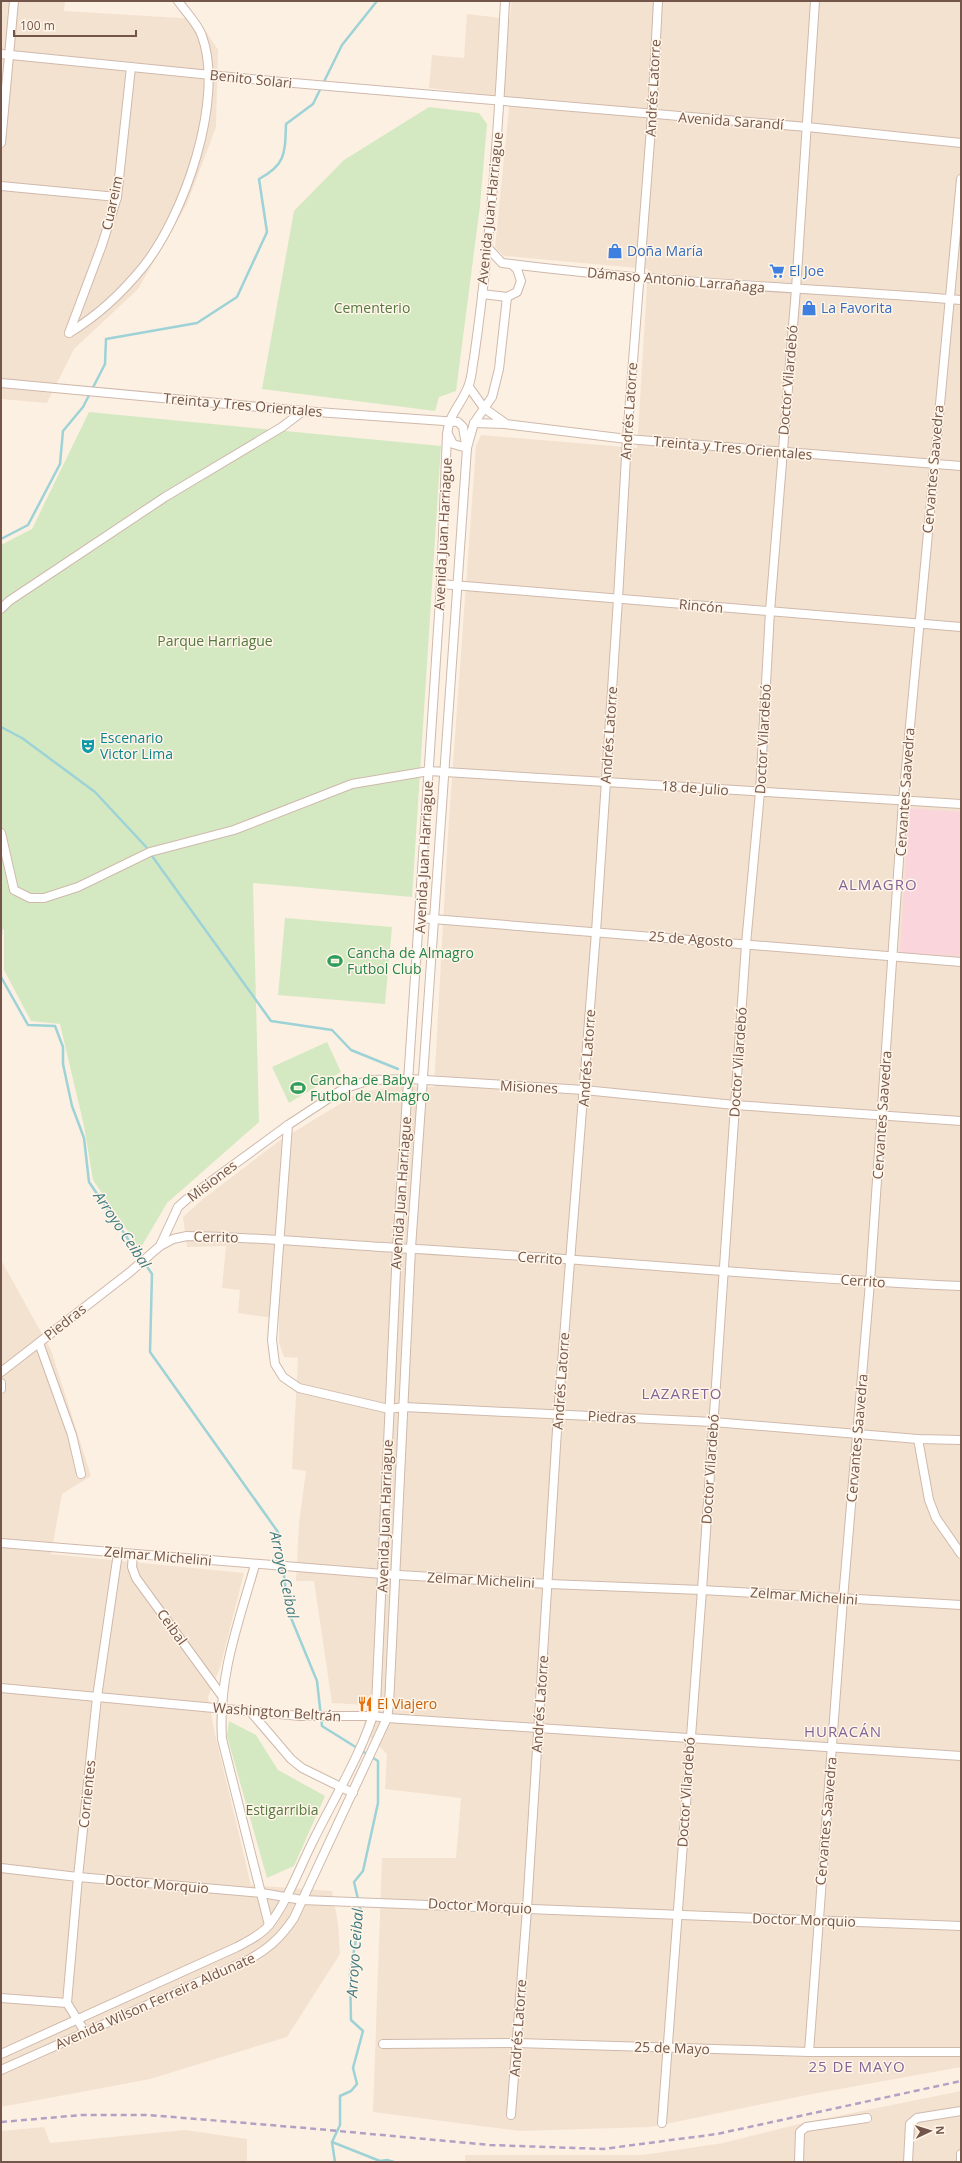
<svg xmlns="http://www.w3.org/2000/svg" width="962" height="2163" font-family="'Open Sans',sans-serif">
<rect width="100%" height="100%" fill="#fcf0e2"/>
<g fill="#f4e2d0">
<path d="M1,1H65L64,11L198,19L218,50L216,127L187,204L138,289L74,349L47,403L1,399Z"/>
<path d="M511,1H961V2067L812,2094L651,2127L520,2131L373,2112L382,1858H456L461,1798L385,1789L387,1754L363,1730L367,1705L332,1703L314,1581H296L299,1523L306,1471L292,1469L298,1358L284,1357L279,1343V1319L238,1313L240,1290L222,1288L226,1246L187,1247L183,1217L203,1199L279,1141L358,1093L396,1086L434,1087L448,833L476,446L481,435L637,448L648,269L504,256L495,247L510,98L429,88L432,55L464,58L467,14L510,19Z"/>
<path d="M1,1260L51,1350L91,1476L62,1494L51,1554L244,1573L220,1668L208,1697L215,1734L251,1885L332,1891L338,1923L340,1954L287,2037L150,2079L1,2107Z"/>
<path d="M961,2091V2162H465V2155H643L723,2143L803,2123Z"/>
<path d="M44,2127L50,2143L185,2130L247,2139V2162H1V2131Z"/>
</g>
<path fill="#fad5dc" d="M909,808L961,812V956L900,953Z"/>
<g fill="#d4e9c1">
<path d="M429,107L479,113L487,124L480,206L456,391L439,397L435,411L262,389L294,211L344,160Z"/>
<path d="M89,412L441,446L412,897L253,883L259,1122L167,1203L140,1249L93,1180L84,1126L60,1024L31,1021L4,970V930L1,928V545L32,529Z"/>
<path d="M285,918L392,927L385,1004L278,995Z"/>
<path d="M327,1042L341,1072L289,1103L272,1067Z"/>
<path d="M229,1721L256,1735L278,1770L325,1796L294,1866L267,1878L227,1736Z"/>
</g>
<g fill="none" stroke-linecap="round" stroke-linejoin="round">
<g stroke="#9dd2d7" stroke-width="2.5">
<path d="M1,539L28,525L60,464L63,431L83,407L105,364L106,339L197,323L237,297L267,232L259,179C286,165 285,153 286,124L313,104L342,45L377,1"/>
<path d="M1,727L22,738L95,792L148,849"/>
<path d="M152,856L271,1021L332,1030L351,1050L398,1069"/>
<path d="M1,930V934"/>
<path d="M1,977L28,1025L55,1026L63,1047V1064L72,1106L84,1138L89,1182L152,1274L150,1352L278,1532L289,1613L317,1681L322,1726L378,1761V1803L363,1871L354,1882L361,1912L350,1973L351,2020L363,2031L353,2068L357,2084L351,2091L340,2096V2125L332,2142L335,2162"/>
<path d="M332,2142L380,2161L387,2160L394,2162"/>
</g>
<g stroke="#cfb9ac" stroke-width="10">
<g id="minor">
<path d="M1,54L282,82L807,127L961,143"/>
<path d="M1,143L14,1"/>
<path d="M1,186L117,197"/>
<path d="M511,264C660,283 811,288 961,300"/>
<path d="M482,294L507,297L517,292L521,281L517,269L511,264L502,263L488,248"/>
<path d="M69,333C97,316 122,293 143,267C184,216 225,99 202,36C198,24 185,11 178,1"/>
<path d="M69,333L102,245L117,197L131,67"/>
<path d="M1,383L303,411L458,422L463,427L466,445"/>
<path d="M469,387L484,408L505,423"/>
<path d="M474,423L505,424L627,439L961,466"/>
<path d="M448,434L453,444L467,448"/>
<path d="M441,584L961,627"/>
<path d="M1,609L9,601L165,497L282,427L303,411"/>
<path d="M1,833L14,890L30,898H44L78,887L150,852L234,830L352,784L429,771L961,804"/>
<path d="M420,918L961,962"/>
<path d="M288,1125L272,1340L275,1364L283,1377L299,1388L389,1409L404,1407L713,1422L918,1439L961,1440"/>
<path d="M160,1246L178,1207L187,1199L288,1125L343,1089L370,1080L409,1079L584,1090L735,1105L961,1121"/>
<path d="M39,1343L72,1435L81,1474"/>
<path d="M1,1372L130,1272L160,1246L173,1239L187,1236C258,1237 327,1244 397,1248C585,1258 773,1278 961,1286"/>
<path d="M1,1383V1389"/>
<path d="M918,1439L929,1500L936,1518L961,1554"/>
<path d="M1,1543L383,1574L549,1584L702,1590L961,1605"/>
<path d="M133,1554L132,1567L136,1578L222,1696"/>
<path d="M255,1565C238,1624 218,1677 222,1739L269,1925"/>
<path d="M1,1688L300,1716H373L387,1718L961,1756"/>
<path d="M250,1711L291,1759L302,1768L353,1793"/>
<path d="M1,1868L78,1877L262,1893L302,1900L961,1926"/>
<path d="M1,1998L67,2003"/>
<path d="M85,2032L67,2003L78,1877L97,1697L118,1553"/>
<path d="M383,2044L517,2043L809,2052H961"/>
<path d="M809,2052L843,1599L870,1282L903,801L961,179"/>
<path d="M1,2054L237,1947C248,1941 261,1935 269,1925C287,1902 300,1867 313,1841C333,1800 365,1748 376,1705L397,1248L441,584L447,434C449,414 461,405 468,387C472,379 472,367 474,358C491,239 499,120 505,1"/>
<path d="M1,2070L244,1962C266,1951 280,1939 294,1918L387,1718L389,1705L411,1248L467,448L474,423L492,397L499,369L507,297"/>
<path d="M511,2115L527,1909L558,1414L596,932L618,599L627,439L652,115L658,1"/>
<path d="M662,2123L702,1590L746,944L760,792L770,611L796,289L815,1"/>
<path d="M799,2162L800,2132L806,2127L867,2118"/>
<path d="M908,2162L910,2124L917,2118L961,2111"/>
<path d="M961,2162V2154"/>
</g>
</g>
<use href="#minor" stroke="#fff" stroke-width="8"/>
<path stroke="#b2a1c5" stroke-width="2.5" stroke-dasharray="6 4" stroke-linecap="butt" d="M1,2122L82,2115H149L317,2129L490,2145L603,2149L717,2134L961,2081"/>
</g>
<defs>
<g id="shop-bare" transform="scale(1.2)"><path d="M-5-2.5h2.3a2.7 3.5 0 0 1 5.4 0H5L5.5 6h-11ZM-1.5-2.5h3a1.5 2.3 0 0 0-3 0Z" fill="#3f7fe0" stroke="#fff5e8" stroke-width="2.5" paint-order="stroke"/></g>
<g id="supermarket-bare" transform="scale(1.2)"><path d="M-6-5.5h2.5l.6 2H6L4.5 2H-2.5L-4.4-4H-6ZM-1.5 3.2a1.3 1.3 0 1 0 .1 0ZM3 3.2a1.3 1.3 0 1 0 .1 0Z" fill="#3f7fe0" stroke="#fff5e8" stroke-width="2.5" paint-order="stroke"/></g>
<g id="theatre-bare" transform="scale(1.2)"><path d="M-5-5.5Q0-4 5-5.5V0Q5 5 0 6Q-5 5-5 0ZM-3.3-2.5H-1v1.5H-3.3ZM1-2.5H3.3v1.5H1ZM-2.8 1Q0 5.5 2.8 1Z" fill="#0f9aa8" stroke="#fff5e8" stroke-width="2.5" paint-order="stroke"/></g>
<g id="stadium-bare" transform="scale(1.2)"><path d="M0-5a6.5 5 0 1 0 0 10a6.5 5 0 1 0 0-10ZM-3.5-1.8h7v3.6h-7Z" fill="#2e9e5b" stroke="#fff5e8" stroke-width="2.5" paint-order="stroke"/></g>
<g id="restaurant-bare" transform="scale(1.2)"><path d="M-5-6h1v4h1v-4h1v4h1v-4h1v5L-1.5 .5V6h-2V.5L-5-1ZM5-6V6H3V1.5H1.5Q1.5-4 5-6Z" fill="#e8710a" stroke="#fff5e8" stroke-width="2.5" paint-order="stroke"/></g>
</defs>
<g fill-rule="evenodd">
<use href="#shop-bare" x="615" y="251"/>
<use href="#supermarket-bare" x="777" y="271"/>
<use href="#shop-bare" x="809" y="308"/>
<use href="#theatre-bare" x="88" y="746"/>
<use href="#stadium-bare" x="335" y="961"/>
<use href="#stadium-bare" x="298" y="1088"/>
<use href="#restaurant-bare" x="365" y="1704"/>
</g>
<g text-anchor="middle" stroke-width="3" stroke-linejoin="round" paint-order="stroke">
<g font-size="14" fill="#745549" stroke="#fff5e8">
<text transform="translate(251 79) rotate(6)" y="5">Benito Solari</text>
<text transform="translate(653 88) rotate(-87)" y="5">Andrés Latorre</text>
<text transform="translate(731 121) rotate(4)" y="5">Avenida Sarandí</text>
<text transform="translate(112 203) rotate(-78)" y="5">Cuareim</text>
<text transform="translate(490 208) rotate(-84)" y="5">Avenida Juan Harriague</text>
<text transform="translate(676 280) rotate(5)" y="5">Dámaso Antonio Larrañaga</text>
<text transform="translate(788 380) rotate(-85)" y="5">Doctor Vilardebó</text>
<text transform="translate(243 405) rotate(5)" y="5">Treinta y Tres Orientales</text>
<text transform="translate(629 411) rotate(-86)" y="5">Andrés Latorre</text>
<text transform="translate(733 448) rotate(5)" y="5">Treinta y Tres Orientales</text>
<text transform="translate(933 469) rotate(-85)" y="5">Cervantes Saavedra</text>
<text transform="translate(443 534) rotate(-87)" y="5">Avenida Juan Harriague</text>
<text transform="translate(701 606) rotate(5)" y="5">Rincón</text>
<text transform="translate(609 735) rotate(-86)" y="5">Andrés Latorre</text>
<text transform="translate(763 739) rotate(-87)" y="5">Doctor Vilardebó</text>
<text transform="translate(695 788) rotate(4)" y="5">18 de Julio</text>
<text transform="translate(905 792) rotate(-86)" y="5">Cervantes Saavedra</text>
<text transform="translate(424 857) rotate(-87)" y="5">Avenida Juan Harriague</text>
<text transform="translate(691 939) rotate(4)" y="5">25 de Agosto</text>
<text transform="translate(587 1058) rotate(-86)" y="5">Andrés Latorre</text>
<text transform="translate(738 1062) rotate(-86)" y="5">Doctor Vilardebó</text>
<text transform="translate(529 1087) rotate(3)" y="5">Misiones</text>
<text transform="translate(882 1115) rotate(-86)" y="5">Cervantes Saavedra</text>
<text transform="translate(212 1181) rotate(-37)" y="5">Misiones</text>
<text transform="translate(401 1193) rotate(-86)" y="5">Avenida Juan Harriague</text>
<text transform="translate(216 1237) rotate(1)" y="5">Cerrito</text>
<text transform="translate(540 1258) rotate(4)" y="5">Cerrito</text>
<text transform="translate(863 1281) rotate(4)" y="5">Cerrito</text>
<text transform="translate(65 1322) rotate(-38)" y="5">Piedras</text>
<text transform="translate(561 1381) rotate(-86)" y="5">Andrés Latorre</text>
<text transform="translate(612 1417) rotate(3)" y="5">Piedras</text>
<text transform="translate(857 1438) rotate(-85)" y="5">Cervantes Saavedra</text>
<text transform="translate(710 1469) rotate(-86)" y="5">Doctor Vilardebó</text>
<text transform="translate(385 1516) rotate(-88)" y="5">Avenida Juan Harriague</text>
<text transform="translate(158 1556) rotate(5)" y="5">Zelmar Michelini</text>
<text transform="translate(481 1580) rotate(3)" y="5">Zelmar Michelini</text>
<text transform="translate(804 1596) rotate(4)" y="5">Zelmar Michelini</text>
<text transform="translate(172 1627) rotate(54)" y="5">Ceibal</text>
<text transform="translate(540 1704) rotate(-86)" y="5">Andrés Latorre</text>
<text transform="translate(277 1712) rotate(4)" y="5">Washington Beltrán</text>
<text transform="translate(686 1792) rotate(-86)" y="5">Doctor Vilardebó</text>
<text transform="translate(87 1794) rotate(-84)" y="5">Corrientes</text>
<text transform="translate(826 1821) rotate(-85)" y="5">Cervantes Saavedra</text>
<text transform="translate(157 1884) rotate(5)" y="5">Doctor Morquio</text>
<text transform="translate(480 1906) rotate(3)" y="5">Doctor Morquio</text>
<text transform="translate(804 1920) rotate(2)" y="5">Doctor Morquio</text>
<text transform="translate(155 2001) rotate(-24)" y="5">Avenida Wilson Ferreira Aldunate</text>
<text transform="translate(518 2028) rotate(-86)" y="5">Andrés Latorre</text>
<text transform="translate(672 2048) rotate(2)" y="5">25 de Mayo</text>
</g>
<g font-size="14" fill="#366cbe" stroke="#fff5e8" text-anchor="start">
<text x="627" y="256">Doña María</text>
<text x="789" y="276">El Joe</text>
<text x="821" y="313">La Favorita</text>
</g>
<g font-size="14" fill="#547941" stroke="#fff5e8">
<text x="372" y="313">Cementerio</text>
<text x="215" y="646">Parque Harriague</text>
<text x="282" y="1815">Estigarribia</text>
</g>
<g font-size="14" fill="#0d838f" stroke="#fff5e8" text-anchor="start">
<text x="100" y="743">Escenario<tspan x="100" dy="16">Victor Lima</tspan></text>
</g>
<g font-size="14" fill="#27864d" stroke="#fff5e8" text-anchor="start">
<text x="347" y="958">Cancha de Almagro<tspan x="347" dy="16">Futbol Club</tspan></text>
<text x="310" y="1085">Cancha de Baby<tspan x="310" dy="16">Futbol de Almagro</tspan></text>
</g>
<g font-size="14" fill="#c56008" stroke="#fff5e8" text-anchor="start">
<text x="377" y="1709">El Viajero</text>
</g>
<g font-size="15" letter-spacing="1" fill="#836497" stroke="#fff5e8">
<text x="878" y="890">ALMAGRO</text>
<text x="682" y="1399">LAZARETO</text>
<text x="843" y="1737">HURACÁN</text>
<text x="857" y="2072">25 DE MAYO</text>
</g>
<g font-size="15" font-style="italic" fill="#3f7a80" stroke="#fff5e8">
<text transform="translate(122 1230) rotate(56)" y="5">Arroyo Ceibal</text>
<text transform="translate(284 1575) rotate(78)" y="5">Arroyo Ceibal</text>
<text transform="translate(355 1953) rotate(-86)" y="5">Arroyo Ceibal</text>
</g>
</g>
<rect width="962" height="2163" fill="none" stroke="#745549" stroke-width="4"/>
<g transform="translate(930 2131) rotate(86)" stroke="#fff5e8" stroke-width="3" paint-order="stroke">
<path d="M0-3L7 15L0 10L-7 15Z" fill="#745549"/>
<text y="-6" font-size="11" font-weight="bold" text-anchor="middle" fill="#745549">N</text>
</g>
<path d="M14 30v6h122v-6" fill="none" stroke="#745549" stroke-width="2"/>
<text x="20" y="30" font-size="12" fill="#745549" stroke="#fff5e8" stroke-width="3" paint-order="stroke">100 m</text>
</svg>
